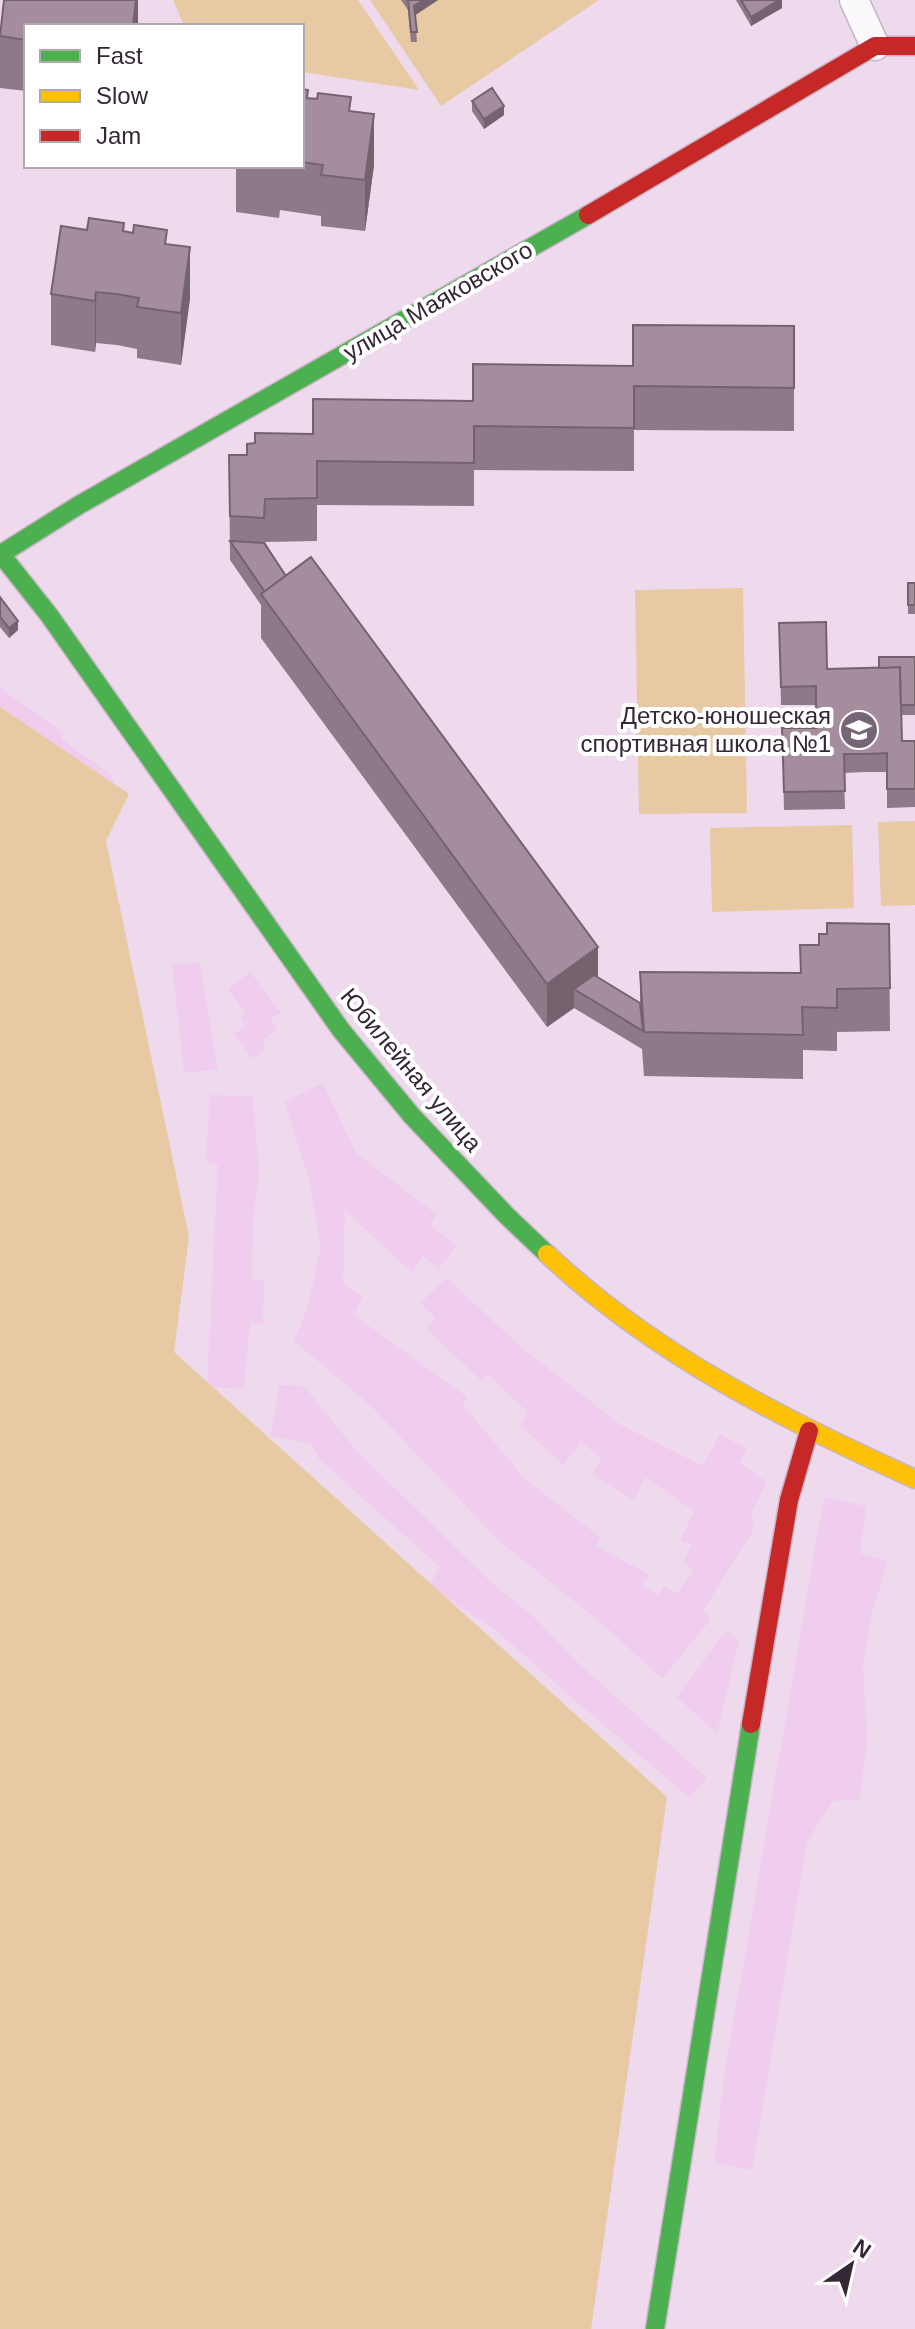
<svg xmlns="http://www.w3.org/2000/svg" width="915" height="2329" font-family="Arial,sans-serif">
<rect width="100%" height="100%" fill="#eed9ed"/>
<g fill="#f0cdee">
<path d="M0,688L64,733L61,739L111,775L114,783L104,796L0,724Z"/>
<path d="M200,963L218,1069L184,1073L172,964Z"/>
<path d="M250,972L281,1012L270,1019L277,1029L262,1041L266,1048L253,1059L234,1034L246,1025L240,1018L246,1014L228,989Z"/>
<path d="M323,1083L356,1153L436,1214L430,1225L457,1245L438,1269L423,1256L412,1272L345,1211L343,1284L363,1297L354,1315L467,1397L463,1405L525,1479L600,1537L596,1546L650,1575L642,1586L659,1595L664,1586L677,1594L693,1570L683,1563L692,1544L681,1540L694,1511L645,1477L634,1500L592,1474L602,1459L581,1442L563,1465L520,1425L528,1412L487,1374L482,1381L426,1329L435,1318L420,1303L447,1278L521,1347L621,1425L703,1466L720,1434L747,1449L740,1463L767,1482L751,1513L754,1529L703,1611L711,1619L662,1679L606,1627L499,1541L371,1406L294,1341L308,1306L321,1245L310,1184L285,1102Z"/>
<path d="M210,1095L253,1096L259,1175L253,1221L252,1280L264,1281L263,1323L250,1324L244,1389L207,1387L218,1165L206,1162Z"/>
<path d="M280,1385L304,1386L354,1448L494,1585L532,1615L581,1666L707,1778L690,1798L572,1698L497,1631L429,1586L440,1567L319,1459L312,1444L270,1436Z"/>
<path d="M824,1497L866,1506L860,1553L887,1562L871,1617L863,1667L867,1740L860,1800L833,1801L807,1842L752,2170L714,2163L725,2071Z"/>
<path d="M726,1630L739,1640L717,1734L677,1697Z"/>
</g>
<g fill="#e7caa3">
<path d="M173,0H358L419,90L302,72V26H184Z"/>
<path d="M370,0H599L441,106Z"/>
<path d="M743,588L747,813L639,814L635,590Z"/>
<path d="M0,707L129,794L106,841L189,1237L174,1352L667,1797L591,2329H0Z"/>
<path d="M915,821V905L881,906L878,822Z"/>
<path d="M852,825L854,908L712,912L710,828Z"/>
</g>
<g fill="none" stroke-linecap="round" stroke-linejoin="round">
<g stroke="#c6b5c5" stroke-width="31">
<path id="street" d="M854,0L875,46"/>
</g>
<g stroke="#c6b5c5" stroke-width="21">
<g id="fast">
<path d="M0,553L49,615L341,1030L412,1116L507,1216L547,1254"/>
<path d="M1,554L79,505L588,215"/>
<path d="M655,2329L751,1724"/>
</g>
</g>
<g stroke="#c6b5c5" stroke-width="21">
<path id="slow" d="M547,1254C653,1354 784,1420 915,1479"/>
</g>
<g stroke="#c6b5c5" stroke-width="21">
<g id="jam">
<path d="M588,215L875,46H915"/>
<path d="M751,1724L789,1500L809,1431"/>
</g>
</g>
<use href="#street" stroke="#fcf9fc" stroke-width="28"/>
<use href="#fast" stroke="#4caf50" stroke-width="18"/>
<use href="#slow" stroke="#ffc107" stroke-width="18"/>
<use href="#jam" stroke="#c62828" stroke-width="18"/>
</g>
<g fill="#8e7988">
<path d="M4,0H138V26H26V91L0,88V34Z"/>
<path d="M401,0H438L415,15L417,42H411L408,10Z"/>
<path d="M736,0H782V8L751,26Z"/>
<path d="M302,89L308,98L351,111L374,165L365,231L321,226V216L280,210L279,218L236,212V166H302Z"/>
<path d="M472,101L504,115L484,129L472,111Z"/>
<path d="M87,230L124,232L167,244L190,298L181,365L137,358V349L117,345L96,343L95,352L51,345V294Z"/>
<path d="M794,326V431L634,430V471L474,470V506L317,505V541L265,542L286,576L598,977L640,1003V972L800,973V945H819L827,934L889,924L890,1031L837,1032V1051L803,1050V1079L644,1076L642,1049L574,1008L547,1027L261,638V605L230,560L229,455H247L255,443L313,434L473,401L633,366Z"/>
<rect x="908" y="583" width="7" height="31"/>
<path d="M0,597L18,630L9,638L0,627Z"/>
<path d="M779,623L827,669L879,668L915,657V715H901L902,741H915V807L887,808V772H865L844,773L845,809L784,810L782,728H816V705H781Z"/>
</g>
<g fill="#74636f">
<path d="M136,0H138V26H133Z"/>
<path d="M424,0H438L414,16V6Z"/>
<path d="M779,0H782V8L751,26V17Z"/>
<path d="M504,106V115L484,129V119Z"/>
<path d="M374,114V165L365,231V180Z"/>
<path d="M190,247V298L181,365V313Z"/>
<path d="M96,292V343L95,352V301Z"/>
<path d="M18,621V630L9,638V628Z"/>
<path d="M598,947V991L574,989V1008L547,1027V984Z"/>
</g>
<g fill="#a58d9e" stroke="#74636f" stroke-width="2">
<path d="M4,0H136L133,26H26V40L0,36Z"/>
<path d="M408,0H424L414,6L417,32H411Z"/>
<path d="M741,0H779L751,17Z"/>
<path d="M492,88L504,106L484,119L472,101Z"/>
<path d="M302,89L308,90L307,98L317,99L318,93L351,97L349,111L374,114L365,180L321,175L323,165L302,162Z"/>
<path d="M89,218L124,223L123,231L133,233L134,225L167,230L165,244L190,247L181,313L137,307L139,298L117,294L96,292L95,301L51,294L61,226L87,230Z"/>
<path d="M633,325L794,326V388L634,386V428L474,426V463L317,461V498L265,499L264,518L230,516L229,455H247V444L255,443V433L313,434V399L473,401V364L633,366Z"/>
<path d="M230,541L264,543L286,576L265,592Z"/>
<path d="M311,557L598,947L547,984L261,594Z"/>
<rect x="908" y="583" width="7" height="22"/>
<path d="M0,597L18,621L9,628L0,617Z"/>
<path d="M826,622L827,669L900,667L902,741H915V789H887V753L865,754H844L845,791L784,792L782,728H816V686L781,687L779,623Z"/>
<path d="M879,657H915V705H901L900,667L879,668Z"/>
<path d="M827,923L889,924L890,988L837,989V1008L802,1007L803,1035L644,1032L640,972L801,973L800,945H819V934H827Z"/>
<path d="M594,975L640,1003L643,1031L574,989Z"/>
</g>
<defs>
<g id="school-disc" transform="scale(2)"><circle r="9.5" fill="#766575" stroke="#fff"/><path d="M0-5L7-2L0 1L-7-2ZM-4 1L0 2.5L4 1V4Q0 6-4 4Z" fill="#fff"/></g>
</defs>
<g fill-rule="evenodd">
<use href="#school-disc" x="859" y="730"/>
</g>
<g text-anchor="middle" stroke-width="8" stroke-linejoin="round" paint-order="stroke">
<g font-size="24" fill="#362735" stroke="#fff">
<text transform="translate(438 301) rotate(-30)" y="8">улица Маяковского</text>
<text transform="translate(411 1070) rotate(50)" y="8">Юбилейная улица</text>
</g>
<g font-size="24" fill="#362735" stroke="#fff" text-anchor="end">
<text x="831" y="724">Детско-юношеская<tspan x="831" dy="28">спортивная школа №1</tspan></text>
</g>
</g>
<rect x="24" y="24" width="280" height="144" fill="#ffffff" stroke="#afa9ae" stroke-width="2"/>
<rect x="40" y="50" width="40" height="12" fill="#4caf50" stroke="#afa9ae" stroke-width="2"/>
<text x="96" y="64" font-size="24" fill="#362735">Fast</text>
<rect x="40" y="90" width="40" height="12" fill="#ffc107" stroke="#afa9ae" stroke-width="2"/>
<text x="96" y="104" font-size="24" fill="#362735">Slow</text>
<rect x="40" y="130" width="40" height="12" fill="#c62828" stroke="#afa9ae" stroke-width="2"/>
<text x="96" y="144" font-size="24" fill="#362735">Jam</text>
<g transform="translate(851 2265) rotate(34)" stroke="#ffffff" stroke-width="6" paint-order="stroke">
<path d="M0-6L14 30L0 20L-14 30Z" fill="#362735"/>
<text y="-12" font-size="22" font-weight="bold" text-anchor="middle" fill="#362735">N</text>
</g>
</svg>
